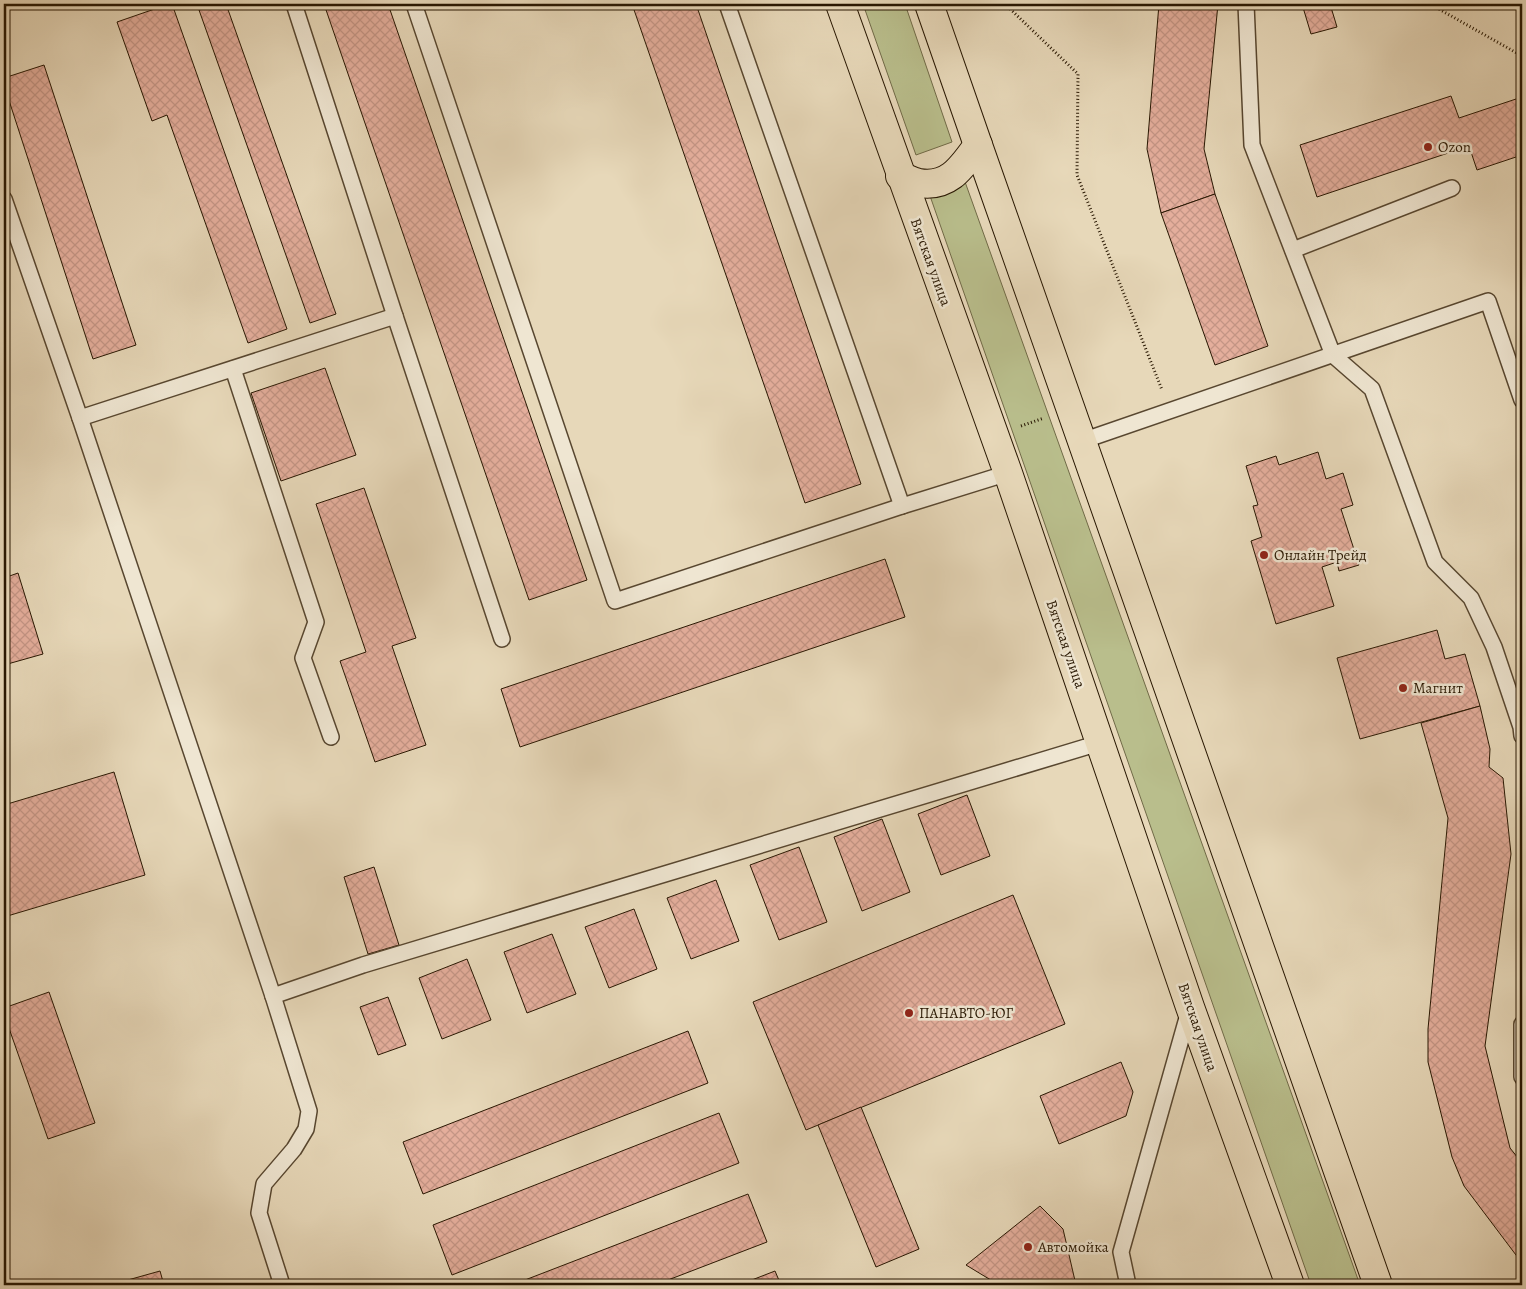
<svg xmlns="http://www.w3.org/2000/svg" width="1526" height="1289" font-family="Alegreya,serif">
<defs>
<pattern id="building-cross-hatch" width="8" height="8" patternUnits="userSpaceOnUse" patternTransform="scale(1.25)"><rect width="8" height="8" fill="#e4ae9c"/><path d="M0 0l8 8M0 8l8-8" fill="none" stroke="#c49585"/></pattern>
</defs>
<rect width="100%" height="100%" fill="#e7d8b9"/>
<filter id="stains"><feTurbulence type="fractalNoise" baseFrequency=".004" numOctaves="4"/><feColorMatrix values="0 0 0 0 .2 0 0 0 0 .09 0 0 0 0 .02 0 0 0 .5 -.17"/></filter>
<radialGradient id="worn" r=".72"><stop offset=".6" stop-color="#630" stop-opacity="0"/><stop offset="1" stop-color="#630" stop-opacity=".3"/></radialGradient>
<g fill="#b9be8c" stroke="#706a47">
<path d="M863,4H905L952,142L916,155Z"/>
<path d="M964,179L1360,1285H1311L929,193Z"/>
</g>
<g fill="url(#building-cross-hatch)" stroke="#281702">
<path d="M169,4H172L287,329L248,343L167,115L152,121L117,22Z"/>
<path d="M218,4H226L336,314L310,323L199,10Z"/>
<path d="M324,4H388L587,580L529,600Z"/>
<path d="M632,4H696L861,484L805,503Z"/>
<path d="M1159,4H1218L1204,149L1215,194L1161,213L1147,149Z"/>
<path d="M1302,4H1330L1337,27L1311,34Z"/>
<path d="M44,65L136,345L93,359L4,85V78Z"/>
<path d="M1451,96L1459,118L1522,97V155L1477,170L1469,146L1317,197L1300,145Z"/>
<path d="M1215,194L1268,346L1215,365L1161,213Z"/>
<path d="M325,368L356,455L281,481L251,393Z"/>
<path d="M1318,452L1326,479L1343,473L1353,505L1341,509L1359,565L1339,571L1337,562L1322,567L1334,606L1276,624L1251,541L1262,537L1253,506L1258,505L1246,466L1276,456L1279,465Z"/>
<path d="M364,488L416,638L392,646L426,745L375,762L340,661L366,652L316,504Z"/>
<path d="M885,559L905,617L520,747L501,689Z"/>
<path d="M18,573L43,654L4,665V578Z"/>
<path d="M1437,630L1445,659L1465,654L1480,706L1360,739L1337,658Z"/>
<path d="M1480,706L1490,749L1489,767L1503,778L1511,854L1485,1046L1510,1148L1522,1163V1263L1464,1186L1452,1157L1428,1062V1029L1448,818L1421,723Z"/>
<path d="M114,772L145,875L4,917V805Z"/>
<path d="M967,795L990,856L941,875L918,814Z"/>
<path d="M882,819L910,892L862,911L834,837Z"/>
<path d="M799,847L827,922L779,940L750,865Z"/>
<path d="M374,867L399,945L368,954L344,877Z"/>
<path d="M716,880L739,941L691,959L667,898Z"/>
<path d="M1013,895L1065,1024L806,1130L753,1002Z"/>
<path d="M634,909L657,969L609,988L585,927Z"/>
<path d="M552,934L576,994L527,1013L504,952Z"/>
<path d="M467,959L491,1020L442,1039L419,978Z"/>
<path d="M49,992L95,1123L48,1139L4,1014V1008Z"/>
<path d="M388,997L406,1045L378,1055L360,1007Z"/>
<path d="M688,1031L708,1083L423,1194L403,1142Z"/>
<path d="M1121,1062L1133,1092L1126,1116L1059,1144L1040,1096Z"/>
<path d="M861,1107L919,1249L876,1267L818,1125Z"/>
<path d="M719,1113L739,1163L452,1275L433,1225Z"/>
<path d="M748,1194L767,1242L655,1285H512Z"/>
<path d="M1040,1206L1063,1229L1076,1285H999L966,1265Z"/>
<path d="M160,1271L164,1285H110Z"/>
<path d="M775,1271L781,1285H739Z"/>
</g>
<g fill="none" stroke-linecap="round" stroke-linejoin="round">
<g stroke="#584730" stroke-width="18">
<g id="service">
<path d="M294,4L395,316L502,639"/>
<path d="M414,4L615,601L902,506L1008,473"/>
<path d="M727,4L902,506"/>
<path d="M1246,4L1252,145L1333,355L1372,389L1435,562L1471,598L1494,647L1521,727L1522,736"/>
<path d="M4,199L80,418L273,996L309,1111L306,1129L294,1149L264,1184L259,1213L282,1285"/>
<path d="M1293,250L1452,188"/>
<path d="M233,369L316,622L303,658L331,737"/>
<path d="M80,418L395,316"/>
<path d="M1082,441L1488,301L1522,400"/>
<path d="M273,996L363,965L1099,743"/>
<path d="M1522,1024V1077"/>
<path d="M1128,1285L1121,1252L1189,1011"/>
</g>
</g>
<g stroke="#281702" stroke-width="30">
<g id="primary">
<path d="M840,4L1008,473L1190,1007L1290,1285"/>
<path d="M929,4L978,145L1378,1285"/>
<path d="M900,176C906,178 913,182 919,183C949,188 962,167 978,145"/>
</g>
</g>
<g stroke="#281702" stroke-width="3" stroke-dasharray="1 2.5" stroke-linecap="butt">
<path d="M1005,4L1078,74L1077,175L1162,390"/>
<path d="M1430,4L1522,56"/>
<path d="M1021,426L1044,418"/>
</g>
<use href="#service" stroke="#efe6d2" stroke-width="15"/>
<use href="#primary" stroke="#e7d8b9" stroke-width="28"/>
</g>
<g fill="#8f2418" stroke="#efe6d2" stroke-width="2">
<circle cx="1428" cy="147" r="5"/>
<circle cx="1264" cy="555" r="5"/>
<circle cx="1403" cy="688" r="5"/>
<circle cx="909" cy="1013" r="5"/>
<circle cx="1028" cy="1247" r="5"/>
</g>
<g text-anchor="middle" stroke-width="5" stroke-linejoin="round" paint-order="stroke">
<g font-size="15" fill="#281702" stroke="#efe6d2" text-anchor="start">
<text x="1438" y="152">Ozon</text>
<text x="1274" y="560">Онлайн Трейд</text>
<text x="1413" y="693">Магнит</text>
<text x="919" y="1018">ПАНАВТО-ЮГ</text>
<text x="1038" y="1252">Автомойка</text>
</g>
<g font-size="15" fill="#281702" stroke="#efe6d2">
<text transform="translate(931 262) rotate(70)" y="5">Вятская улица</text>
<text transform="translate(1066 644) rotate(71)" y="5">Вятская улица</text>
<text transform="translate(1198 1027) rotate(71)" y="5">Вятская улица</text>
</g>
</g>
<rect width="1526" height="1289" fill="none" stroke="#e7d8b9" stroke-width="20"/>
<rect x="5" y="5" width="1516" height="1279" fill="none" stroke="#281702" stroke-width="2.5"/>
<rect x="10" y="10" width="1506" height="1269" fill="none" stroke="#281702"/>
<rect width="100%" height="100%" filter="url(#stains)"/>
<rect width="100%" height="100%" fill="url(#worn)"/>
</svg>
